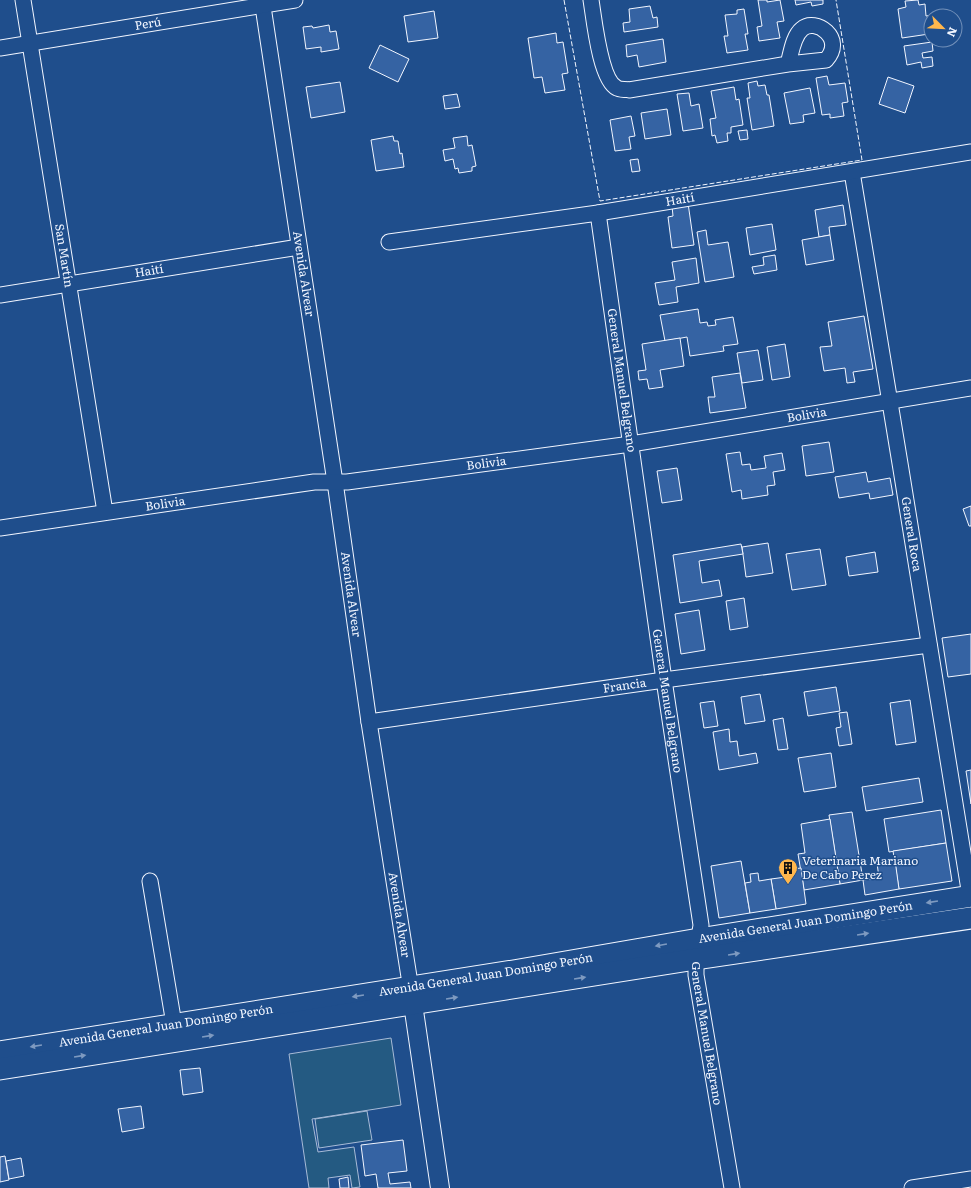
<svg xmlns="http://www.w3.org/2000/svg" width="971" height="1188" font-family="Literata,serif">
<rect width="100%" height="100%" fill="#1f4e8c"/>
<g fill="#245a82" stroke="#a8bbd7">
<path d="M391,1038L401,1105L312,1119L318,1152L354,1147L360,1187L352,1188L350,1175L328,1178L329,1188H309L289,1054Z"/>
<path d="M367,1111L372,1140L319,1148L315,1119Z"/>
</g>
<g fill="#3563a3" stroke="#f2f6ff">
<path d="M758,0H767V2L780,0L784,21L777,22L780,38L759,41L757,27L762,26Z"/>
<path d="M795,0H823V4L812,6L811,2L796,5Z"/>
<path d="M918,0L919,5L925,4L926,16L934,15V16H931V30L929,31V34L902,38L898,9L906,7L905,1Z"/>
<path d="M650,6L653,18L657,17L658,27L624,32L623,23L630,22L629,9Z"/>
<path d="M744,9L748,34H745L748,50L727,53L724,36H728L725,15L737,14V10Z"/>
<path d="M434,11L438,38L408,42L404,16Z"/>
<path d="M329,25L330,32L336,31L339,49L321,52V47L306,49L303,27L312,26L313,28Z"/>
<path d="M556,33L557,43L563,42L568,73L562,74L565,90L545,93L542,77L534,78L528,38Z"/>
<path d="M663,39L666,62L639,67L637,55L627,57L626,45Z"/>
<path d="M932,42L933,51L922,53L923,58L932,57L933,66L922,68L921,62L907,65L904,46Z"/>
<path d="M380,45L409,59L398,82L369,68Z"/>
<path d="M827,76L829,85L845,83L848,102L842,103L844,116L830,118V114L822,115L816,78Z"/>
<path d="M888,77L914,86L905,113L879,104Z"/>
<path d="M757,81L758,86L765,85L767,95H769L774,126L752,130L747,98H750L748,83Z"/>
<path d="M340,82L345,112L311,118L306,87Z"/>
<path d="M734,87L736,100L739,99L743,125L731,127V133H727L728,141L717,143L715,135L712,136L710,119L716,118L711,91Z"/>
<path d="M810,88L815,113L803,115L804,122L790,124L784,93Z"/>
<path d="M689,93L691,106L699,104L703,128L683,131L677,94Z"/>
<path d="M457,94L460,107L445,109L443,96Z"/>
<path d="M667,109L671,135L645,139L641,113Z"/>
<path d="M631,116L635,136L629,137L631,149L615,151L610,120Z"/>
<path d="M747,130L748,139L740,140L738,131Z"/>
<path d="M393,136L394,141H398L400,154L402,153L404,167L376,171L371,140Z"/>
<path d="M467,136L468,146L472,145L476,166L472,167V171L459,173L458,168L455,169L453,159L445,161L443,150L455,148L453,138Z"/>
<path d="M638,159L640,171L632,172L630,160Z"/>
<path d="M688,203L694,245L672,248L668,217L673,216L672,206Z"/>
<path d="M843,205L846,225L829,227L830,235L819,237L815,210Z"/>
<path d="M772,224L776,250L750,255L746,228Z"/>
<path d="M706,230L708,245L728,242L734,277L705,282L697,232Z"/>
<path d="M830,235L834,260L806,265L802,240Z"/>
<path d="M775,255L777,270L754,274L752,267L764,265L763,257Z"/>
<path d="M696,258L699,283L676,287L678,302L659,305L655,283L675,280L672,262Z"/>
<path d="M698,309L700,323L707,322L708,326L716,325L715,320L733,317L738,344L723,346L724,351L690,356L687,337L665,341L660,315Z"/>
<path d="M864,316L873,369L853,372L855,382L847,383L845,368L824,371L820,347L832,346L828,322Z"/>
<path d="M680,338L684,366L660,370L663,387L649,389L647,379L639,380L638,371L646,370L642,344Z"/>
<path d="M785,344L790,377L772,380L767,347Z"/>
<path d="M758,350L763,380L742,383L737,353Z"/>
<path d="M740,373L746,408L710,413L708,397H715L712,377Z"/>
<path d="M829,442L834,472L806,476L802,446Z"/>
<path d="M740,452L742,465L750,464L751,470L766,468L764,456L782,453L785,470L773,472L775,485L767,486L768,495L742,499L741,490L732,492L726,454Z"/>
<path d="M677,468L682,500L662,503L657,471Z"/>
<path d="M866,472L868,482L890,478L893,495L870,499L869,493L839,498L835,477Z"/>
<path d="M971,506V526H969L963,509Z"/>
<path d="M768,543L773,573L746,577L742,547Z"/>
<path d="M741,544L743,554L699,561L702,583L719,580L722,596L680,603L673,555Z"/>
<path d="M820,549L826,585L792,590L786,554Z"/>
<path d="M875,552L878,572L849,576L846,557Z"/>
<path d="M744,598L748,627L730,630L726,601Z"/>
<path d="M699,610L705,650L681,654L675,614Z"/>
<path d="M971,634V674L948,677L942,638Z"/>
<path d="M836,687L840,711L808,716L804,692Z"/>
<path d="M760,694L765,721L745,724L741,697Z"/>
<path d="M910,700L916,742L896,745L890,703Z"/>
<path d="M714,701L718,726L704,728L700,703Z"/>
<path d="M847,712L852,744L839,746L836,728L841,727L839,713Z"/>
<path d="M783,718L788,749L778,750L773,720Z"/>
<path d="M729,729L730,742L737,741L739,756L756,753L758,763L719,770L713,732Z"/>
<path d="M831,753L836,787L804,792L798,758Z"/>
<path d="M971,770V804L966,771Z"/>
<path d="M919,778L923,802L866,811L862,787Z"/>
<path d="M941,810L946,843L889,852L884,819Z"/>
<path d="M852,812L863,880L840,884L829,815Z"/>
<path d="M830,819L840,884L804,890L798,854L805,853L801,824Z"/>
<path d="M946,843L952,881L899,889L893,851Z"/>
<path d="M895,860L899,889L865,895L863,880L879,878L877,863Z"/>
<path d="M741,861L750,913L719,918L711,866Z"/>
<path d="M801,868L806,904L776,909L771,879L786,877L784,870Z"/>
<path d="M758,873L759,881L771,879L776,909L750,913L745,883L751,882L750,874Z"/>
<path d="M200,1068L203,1092L183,1095L180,1070Z"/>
<path d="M141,1106L144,1128L122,1132L118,1109Z"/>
<path d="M403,1140L407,1171L388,1173L390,1184L410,1182L411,1188H378L376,1174L365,1176L361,1145Z"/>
<path d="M5,1156L9,1180L0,1182V1157Z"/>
<path d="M21,1158L24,1176L9,1179L6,1161Z"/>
<path d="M348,1177L349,1188H340L339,1179Z"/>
</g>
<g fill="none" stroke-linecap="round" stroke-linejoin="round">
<g stroke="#f2f6ff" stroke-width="17">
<g id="minor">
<path id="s1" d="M23,0L105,512"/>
<path id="s2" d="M262,0L335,482L369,722L412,996"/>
<path d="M591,0C594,18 600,80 617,88C620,90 626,89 629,90L788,64L826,60C846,38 815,17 802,29C793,36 791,54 788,64"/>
<path id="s3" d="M0,48L295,0"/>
<path id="s4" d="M852,172C893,413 930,655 970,896"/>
<path id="s5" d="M598,213L664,680L701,925L696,959V975L732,1188"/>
<path id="s6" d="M389,242L598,213L971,152"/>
<path id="s7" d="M0,295L299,247"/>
<path id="s8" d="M0,528L314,482H347L631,444L971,388"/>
<path id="s9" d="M369,722L664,680L929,645"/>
<path d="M150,881L174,1024"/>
<path d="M912,1188L971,1179"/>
</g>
</g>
<g stroke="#f2f6ff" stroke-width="20">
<path id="tertiary" d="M413,1004L440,1188"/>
</g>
<g stroke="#f2f6ff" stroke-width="23">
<g id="secondary">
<path id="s10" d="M0,1052L513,971L699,939L971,896"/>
<path d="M0,1069L696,959L971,918"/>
</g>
</g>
<use href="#minor" stroke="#1f4e8c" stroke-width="15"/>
<use href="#tertiary" stroke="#1f4e8c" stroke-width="18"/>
<use href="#secondary" stroke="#1f4e8c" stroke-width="21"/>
<path stroke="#f2f6ff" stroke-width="1" stroke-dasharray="5 2" stroke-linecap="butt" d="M564,0L600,201L862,160L836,0"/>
</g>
<defs><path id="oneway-solid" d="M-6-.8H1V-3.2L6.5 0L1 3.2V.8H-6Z"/></defs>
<g fill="#7e9ac0">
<use href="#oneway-solid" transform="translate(932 902) rotate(171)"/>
<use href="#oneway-solid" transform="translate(863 934) rotate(-9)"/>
<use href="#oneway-solid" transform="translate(661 945) rotate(170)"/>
<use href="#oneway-solid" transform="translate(734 954) rotate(-9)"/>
<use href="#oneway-solid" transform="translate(580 978) rotate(-9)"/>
<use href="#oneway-solid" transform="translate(358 996) rotate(171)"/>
<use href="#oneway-solid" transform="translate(452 998) rotate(-9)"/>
<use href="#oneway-solid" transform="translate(208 1036) rotate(-9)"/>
<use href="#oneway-solid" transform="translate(36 1046) rotate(171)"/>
<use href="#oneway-solid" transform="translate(80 1056) rotate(-9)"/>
</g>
<defs>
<g id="building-pin" transform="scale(1)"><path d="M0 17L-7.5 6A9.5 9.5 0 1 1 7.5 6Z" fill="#ffb74d" stroke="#1f4e8c"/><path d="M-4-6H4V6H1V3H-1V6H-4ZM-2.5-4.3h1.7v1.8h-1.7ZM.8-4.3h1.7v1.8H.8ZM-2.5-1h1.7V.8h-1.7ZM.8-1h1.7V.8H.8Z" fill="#111"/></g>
</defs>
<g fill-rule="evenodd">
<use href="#building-pin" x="788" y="868"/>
</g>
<g text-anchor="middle" stroke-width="3" stroke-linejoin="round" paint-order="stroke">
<g font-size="12" fill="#f2f6ff" stroke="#1f4e8c">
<text dy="4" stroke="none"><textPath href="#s3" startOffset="150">Perú</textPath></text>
<text dy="4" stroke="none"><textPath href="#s6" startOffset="294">Haití</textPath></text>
<text dy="4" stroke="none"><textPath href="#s1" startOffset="259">San Martín</textPath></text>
<text dy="4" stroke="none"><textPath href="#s7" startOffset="151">Haití</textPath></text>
<text dy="4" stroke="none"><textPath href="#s2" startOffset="277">Avenida Alvear</textPath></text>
<text dy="4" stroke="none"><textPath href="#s5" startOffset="169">General Manuel Belgrano</textPath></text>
<text dy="4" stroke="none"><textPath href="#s8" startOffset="815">Bolivia</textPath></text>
<text dy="4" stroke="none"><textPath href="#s8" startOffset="491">Bolivia</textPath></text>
<text dy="4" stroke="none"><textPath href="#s8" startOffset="167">Bolivia</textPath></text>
<text dy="4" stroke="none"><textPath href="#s4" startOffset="367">General Roca</textPath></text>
<text dy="4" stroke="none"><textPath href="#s2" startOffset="601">Avenida Alvear</textPath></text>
<text dy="4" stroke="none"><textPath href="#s9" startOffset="258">Francia</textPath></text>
<text dy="4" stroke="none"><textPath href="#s5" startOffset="493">General Manuel Belgrano</textPath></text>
<text dy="4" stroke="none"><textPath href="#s2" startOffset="925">Avenida Alvear</textPath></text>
<text dy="4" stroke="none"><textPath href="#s10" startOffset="816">Avenida General Juan Domingo Perón</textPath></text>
<text dy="4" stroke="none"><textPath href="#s10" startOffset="492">Avenida General Juan Domingo Perón</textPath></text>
<text dy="4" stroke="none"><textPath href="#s10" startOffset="168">Avenida General Juan Domingo Perón</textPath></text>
<text dy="4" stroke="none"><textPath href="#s5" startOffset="829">General Manuel Belgrano</textPath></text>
</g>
<g font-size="12" fill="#f2f6ff" stroke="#1f4e8c" text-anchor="start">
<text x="802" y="865">Veterinaria Mariano<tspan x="802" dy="14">De Cabo Perez</tspan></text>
</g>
</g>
<g transform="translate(943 28) rotate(114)"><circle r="19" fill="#1f4e8c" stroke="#7391ba"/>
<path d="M0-3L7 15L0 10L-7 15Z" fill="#ffb74d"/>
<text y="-6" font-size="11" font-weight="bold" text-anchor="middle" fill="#f2f6ff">N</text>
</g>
</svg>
